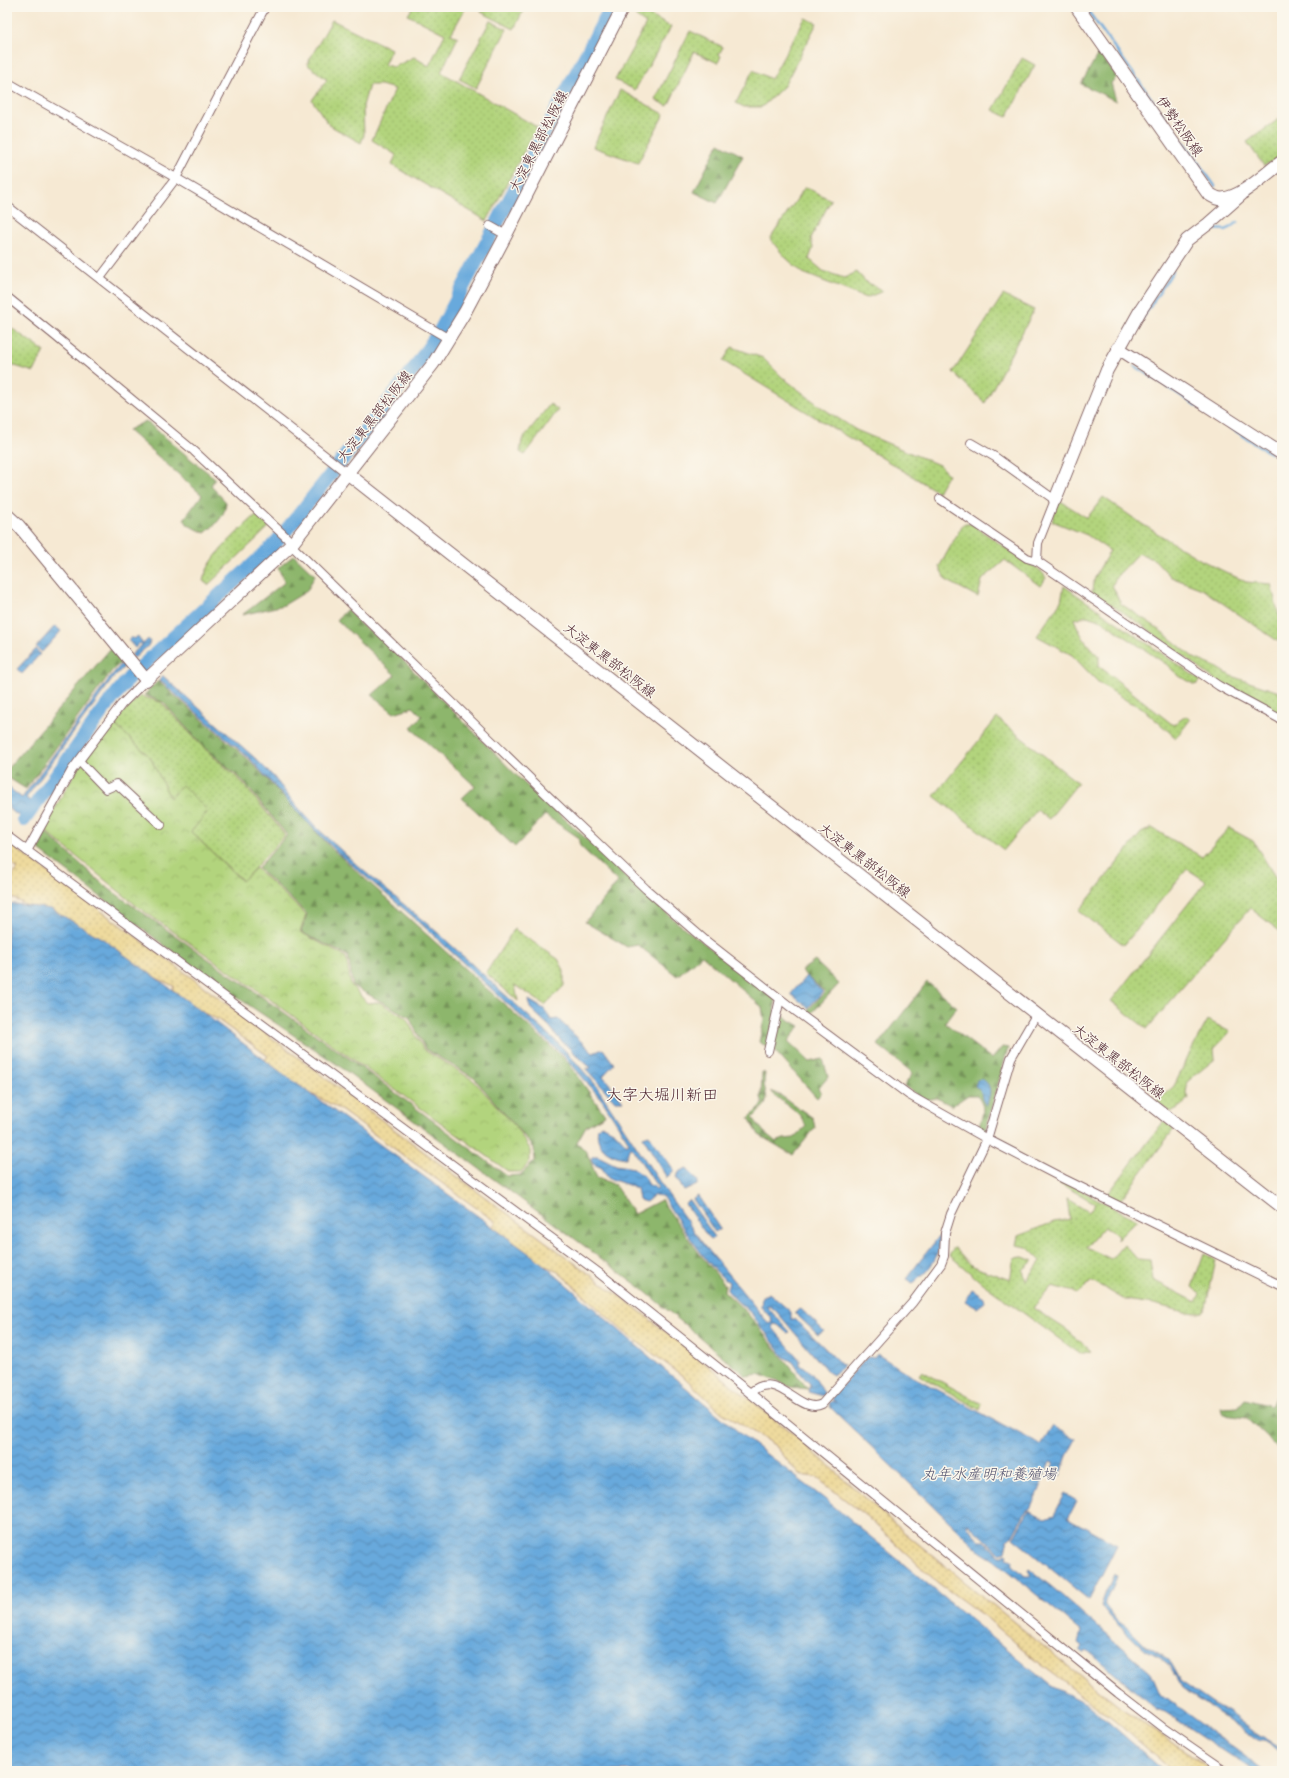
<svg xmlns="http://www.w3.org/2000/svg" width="1289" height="1778" font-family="Mali,'Klee One',sans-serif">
<defs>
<pattern id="grass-dots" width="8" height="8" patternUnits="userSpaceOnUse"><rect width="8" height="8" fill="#b2d47d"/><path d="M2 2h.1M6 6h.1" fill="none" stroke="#9bb66c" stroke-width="1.8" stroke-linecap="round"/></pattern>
<pattern id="forest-firs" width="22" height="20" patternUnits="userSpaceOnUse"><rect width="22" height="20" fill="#8db66c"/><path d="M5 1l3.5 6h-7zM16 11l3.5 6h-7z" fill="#759359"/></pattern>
<pattern id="sand-dots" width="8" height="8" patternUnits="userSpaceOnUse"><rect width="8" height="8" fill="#eeda9e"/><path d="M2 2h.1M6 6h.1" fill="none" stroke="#cebb88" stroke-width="1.8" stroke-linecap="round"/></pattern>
<pattern id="park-crowns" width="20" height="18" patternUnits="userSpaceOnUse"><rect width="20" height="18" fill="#b2d47d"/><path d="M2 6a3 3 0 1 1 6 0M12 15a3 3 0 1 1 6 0" fill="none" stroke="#9bb66c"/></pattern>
<pattern id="water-waves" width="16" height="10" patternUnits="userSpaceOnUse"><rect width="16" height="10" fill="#68a9dc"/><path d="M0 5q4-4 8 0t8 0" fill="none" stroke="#5889b3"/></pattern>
</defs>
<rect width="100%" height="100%" fill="#fbf7ec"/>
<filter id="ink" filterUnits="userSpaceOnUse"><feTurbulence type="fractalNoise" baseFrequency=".025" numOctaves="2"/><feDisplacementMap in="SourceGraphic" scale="8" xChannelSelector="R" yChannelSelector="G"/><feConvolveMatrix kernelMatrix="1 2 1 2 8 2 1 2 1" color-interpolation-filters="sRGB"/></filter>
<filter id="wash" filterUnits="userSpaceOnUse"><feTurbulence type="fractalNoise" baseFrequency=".012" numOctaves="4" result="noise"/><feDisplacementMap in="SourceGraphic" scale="16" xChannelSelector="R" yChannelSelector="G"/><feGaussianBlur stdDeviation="0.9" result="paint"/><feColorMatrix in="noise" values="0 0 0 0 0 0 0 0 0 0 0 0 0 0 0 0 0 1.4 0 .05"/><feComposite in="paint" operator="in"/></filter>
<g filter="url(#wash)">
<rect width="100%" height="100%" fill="#f6e9d3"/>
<g fill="url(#grass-dots)" stroke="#7e7a54">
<path d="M413,7H461L465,9L451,34L458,37L441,72L537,127L487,221L392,165L396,155L372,140L395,89L381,85H369L363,106L364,135L361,143L329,125L312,100L327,80L307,64L332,20L391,49L384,65L394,67L414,57L429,66L445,34L408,15Z"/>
<path d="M483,7H525L514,29L481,12Z"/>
<path d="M638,9L671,27L635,90L615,80L646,24L635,16Z"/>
<path d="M805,18L817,23L784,86L762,107H744L736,103L753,70L771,79Z"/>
<path d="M490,21L507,29L476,88L459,79Z"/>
<path d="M690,31L723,47L719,54L721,56L718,63L694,52L668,106L655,100Z"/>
<path d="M1022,58L1035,65L1007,117L993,110Z"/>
<path d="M620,90L664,114L638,163L593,147Z"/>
<path d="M1279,119L1282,123V155L1264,166L1247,142Z"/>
<path d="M805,187L831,200L811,238L813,248L809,259L823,271L844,278L857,272L865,281L883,291L866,298L803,273L785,257L770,239Z"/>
<path d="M1003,295L1034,310L985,403L953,372Z"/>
<path d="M7,325L44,351L34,372L15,366H7Z"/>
<path d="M732,347L763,358L782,377L821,407L856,430L939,465L948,474L938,492L723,361Z"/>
<path d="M550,404L558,410L525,455L520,452L522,440Z"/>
<path d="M1103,497L1142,524L1201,560L1246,582L1271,584L1278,612L1282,623V644L1202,589L1171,577L1155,560L1139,553L1118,575L1112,585L1121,604L1156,627L1194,658L1218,668L1231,676L1282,693V716L1218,682L1142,625L1092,592C1092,577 1103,563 1110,551L1087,535L1052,521L1059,500L1087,518Z"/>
<path d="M256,515L269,527L208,585L203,581C208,557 238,532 256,515Z"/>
<path d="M963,524H972C987,535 1003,546 1019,557C1029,564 1040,567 1046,578L1040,586L1005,560L982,580L978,597L946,580L939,567Z"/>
<path d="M1064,586L1200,680L1196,685L1179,676L1166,664L1102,621L1087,616L1074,619C1080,634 1087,646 1099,656V666L1173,725L1186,716L1190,720L1176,738L1141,707L1129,702L1098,682L1072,655L1037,636L1061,601Z"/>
<path d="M140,696L161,702L203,747L241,781L285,835L243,881L191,832L208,811L170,798L150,757L115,725L124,712Z"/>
<path d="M997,718L1078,783L1049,819L1037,810L1004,850L934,796Z"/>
<path d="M1152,828L1202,857L1229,828L1253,841L1282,888V933L1250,908L1147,1029L1111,1001L1206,881L1187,869L1124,945L1079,911L1141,833Z"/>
<path d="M514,929L558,959L564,970V986L545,1005L515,985L518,1001L486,973Z"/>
<path d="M1208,1020L1230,1032L1214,1049L1215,1059L1188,1081L1186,1093L1188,1098L1182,1106L1170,1112L1156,1103L1174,1086L1182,1070L1186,1059Z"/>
<path d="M1164,1121L1174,1129L1118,1203L1072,1181L1075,1180L1107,1195Z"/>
<path d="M1058,1178L1137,1220L1117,1240L1118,1235L1104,1227L1086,1247L1111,1259L1124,1244L1137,1259L1150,1260L1153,1280L1196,1302L1200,1294L1192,1287L1204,1253L1216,1260L1205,1311L1200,1313L1184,1312L1154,1304L1125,1300L1092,1281L1078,1293L1052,1286L1033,1308L1067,1330L1091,1351L1080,1354L982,1283L949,1255L954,1247L972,1266L1010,1280L1014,1258L1023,1257L1033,1261L1023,1270L1026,1281L1041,1261L1027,1247L1016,1245L1018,1236L1054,1222L1070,1219L1067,1199L1089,1212L1095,1203L1059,1183Z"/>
<path d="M922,1371L982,1404L980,1410L919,1375Z"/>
</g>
<g fill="url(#forest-firs)" stroke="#6c6a4c">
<path d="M1099,52L1117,77L1111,83L1116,101L1081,84Z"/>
<path d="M719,143L743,156L717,203L694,192Z"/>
<path d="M146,421L193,461L215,478L211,486L226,502C225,517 216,524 205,533L188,525L184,519L202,495L128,430Z"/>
<path d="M294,555L315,575L307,591L284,605L242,615L285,582L278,568Z"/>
<path d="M347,609L360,624L384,641L525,784L574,827L631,882L678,923L776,999L774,1011L800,1026L788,1041L810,1062L823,1059L828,1077L818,1089L821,1093L817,1098L775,1051L759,1042L764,1020L762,1007L702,955L677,976L638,945L627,947L585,922L618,882L580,846L578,837L545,815L515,847L462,798L475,786L411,728L422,716L413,707L394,713L372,695L395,675L337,620Z"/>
<path d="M111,648L121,662L111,672L26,789L7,777V769Z"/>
<path d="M158,681L250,761L333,850L567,1061L605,1115L586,1126L577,1142L587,1153L597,1178L614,1184L634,1214L661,1200L699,1253L725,1285L724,1291L747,1313L808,1389L791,1387L759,1374L746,1376L641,1288L556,1225L335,1063L198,971L39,850L45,832L105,886L354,1062L507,1176L520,1175L535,1161L534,1148L474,1078L425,1049L409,1017L353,986L348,956L301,932L307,914L258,868L287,835L242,780L203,746L163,702L144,695Z"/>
<path d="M815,961L839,984L812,1013L807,1011L825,992L805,975L802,970Z"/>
<path d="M927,982L957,1007L945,1023L992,1059L1002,1047L1008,1048L984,1134L978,1130C982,1116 987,1107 977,1095H968L952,1106L937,1098L925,1100L904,1086L913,1073L878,1045Z"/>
<path d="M762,1072L765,1073L764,1084L767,1099L765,1105L753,1118L764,1132L776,1142L784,1139L794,1138L806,1127C799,1107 782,1105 771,1091L780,1095L813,1118L815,1128L793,1155L759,1135L749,1118L763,1104L761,1097Z"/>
<path d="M1282,1382V1450L1275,1445L1247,1418L1223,1415L1221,1408L1238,1407L1245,1399L1271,1406Z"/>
</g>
<path fill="url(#sand-dots)" stroke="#9c7c64" d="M7,842L180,969L436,1161L637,1309L793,1434L905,1533L1059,1659L1121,1708L1215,1771H1173L1115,1721L1038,1662L988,1619L937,1582L866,1516L816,1477L799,1475L776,1446L721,1412L684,1377L622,1330L556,1270L482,1243L496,1222L338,1108L260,1066L268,1056L217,1019L167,997L174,986L120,962L92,942L13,898H7V883L18,869L7,860Z"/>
<path fill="url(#park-crowns)" stroke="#7e7a54" d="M115,725L150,757L170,798L182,785L208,811L191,832L242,881L256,868L306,915L300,932L346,957L351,985L367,1003L379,1002L406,1018L424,1050L473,1080L515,1126L530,1149V1162L521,1172H509L275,1003L138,907L50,835L44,828L83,759Z"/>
<g fill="url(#water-waves)" stroke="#596484">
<path d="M55,626L61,631L42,652L36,647Z"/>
<path d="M138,636L143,644L148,639L150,642L148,646L134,658L131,655L142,645L140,643L135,648L128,640L132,637L134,639Z"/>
<path d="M36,649L40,654L22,674L17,669Z"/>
<path d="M123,662L126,665L114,677L26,798L37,806L25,821L8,808L9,806L7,804V792L9,788L22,798L112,675Z"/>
<path d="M163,676L256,759L273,776L294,803L317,828L359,867L438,933L562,1047L595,1084L665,1190L701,1241L769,1324L772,1322L771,1318L761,1307L762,1297L769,1293L791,1312V1319H795L843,1366L833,1375L828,1372L776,1311L770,1306L767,1307L790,1332L787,1333L778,1325L774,1324L772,1327L800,1360V1365C810,1367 819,1385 824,1393L823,1396L808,1392L810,1384L801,1374L793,1362L784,1357L767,1334L759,1325L752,1314L737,1301L727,1290L729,1282C713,1275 674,1214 662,1196L654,1195L646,1202L639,1200L637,1188L608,1178L602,1168L593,1164L591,1159L593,1156H598L616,1165L634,1168L638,1172L644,1176L649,1185L653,1186L656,1189L658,1188L632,1148H629L626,1158C609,1156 594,1146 598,1128L602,1125L615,1132L627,1145L629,1142L602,1100L566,1058L417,920L340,855L305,820L250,759L159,680Z"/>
<path d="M7,903L51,909L103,939L197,1008L274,1067L538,1260L651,1358L748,1440L826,1500L1051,1686L1088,1704L1164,1771H7Z"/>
<path d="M806,976L823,992L808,1008L791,994Z"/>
<path d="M529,1000L544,1009L551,1020L558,1019L593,1053L603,1049L614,1064L603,1076L623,1101H615L586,1069L591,1068L559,1039L550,1027L530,1008Z"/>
<path d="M981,1079C994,1085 990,1096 986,1106L982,1099L981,1092L975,1086L977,1080Z"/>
<path d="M649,1135L674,1170L667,1178L643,1137Z"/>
<path d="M687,1168L698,1181L697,1185L684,1191L676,1177L680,1171Z"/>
<path d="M698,1196L720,1229L715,1232L693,1199Z"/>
<path d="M689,1200L715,1237L710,1240L685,1204Z"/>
<path d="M940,1235C941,1256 930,1270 913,1283L906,1279Z"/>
<path d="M972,1289L984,1297L985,1302L977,1308L965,1301Z"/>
<path d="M800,1308L824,1331L818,1335L795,1313Z"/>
<path d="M877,1354L910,1375L1041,1445L1053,1426L1076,1439L1067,1456L1060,1476L1050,1471L1054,1463L1050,1462L1031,1508L1026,1510L1012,1536L1006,1541L1008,1542L1006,1551L999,1553L967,1523V1526L980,1541H984L1000,1556H1003L1005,1553L1008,1554L1007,1558L1013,1560L1012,1565L1024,1576H1031L1028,1570L1029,1569L1052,1587L1151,1673L1160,1694L1265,1771H1254L1165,1712L1156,1709L1087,1650L1084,1653L1080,1650L1082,1646L1078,1643L1081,1631L994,1560L981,1552L831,1408L829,1403L832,1401L836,1402L831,1398L866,1358L870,1357L874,1358Z"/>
<path d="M1065,1494L1077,1501L1068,1518L1117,1545L1089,1600L1013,1538L1028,1510L1045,1518L1054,1515Z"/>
<path d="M1114,1574L1117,1577L1105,1605L1116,1620L1128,1628L1145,1645L1168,1659L1180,1681L1214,1705L1228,1712L1258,1735L1282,1749V1753L1267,1742L1258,1740L1182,1688L1168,1664L1159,1657L1144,1649L1113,1620L1101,1606L1105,1594Z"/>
</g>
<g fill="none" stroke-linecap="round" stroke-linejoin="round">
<g stroke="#68a9dc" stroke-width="2.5">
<path d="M1085,7L1215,186"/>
<path d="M1190,245L1213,229L1226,230L1238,222"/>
<path d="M1142,319L1173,271"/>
<path d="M1135,366L1270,453"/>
</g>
<path stroke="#68a9dc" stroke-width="14" d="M24,820L105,708L130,677L273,546L297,517L416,366L441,329L611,7"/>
</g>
</g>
<g filter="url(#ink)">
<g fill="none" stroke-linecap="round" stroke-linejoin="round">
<g stroke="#866666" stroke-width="10">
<g id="street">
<path d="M7,82L176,178L449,339"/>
<path d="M7,206L347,473"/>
<path d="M490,226L506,235"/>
<path d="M100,278L176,178L265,7"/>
<path d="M7,297L54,335L194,451L287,538L291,545L545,793L646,889L706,941L797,1012L909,1095L987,1139L1064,1179L1282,1286"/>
<path d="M971,443L995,457L1055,500L1038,543L1037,561"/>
<path d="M940,499L1027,558L1037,561L1219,686L1282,720"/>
<path d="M79,761L106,789L117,784L161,825"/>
<path d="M7,836L599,1273L750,1393L1118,1693L1162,1727L1226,1771"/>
<path d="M27,851L72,770L121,705L146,680"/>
<path d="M768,1051L780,999"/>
<path d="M750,1393C778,1367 799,1416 822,1404L912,1303L941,1264L944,1256L945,1233L951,1214L987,1139L1011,1058L1036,1015"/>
</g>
</g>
<g stroke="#866666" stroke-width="14">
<g id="secondary">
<path d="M1118,348L1282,454"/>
<path d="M347,473L1282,1207"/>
<path d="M1055,500L1107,370L1140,311L1187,240L1208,224L1242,194"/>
<path d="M7,515L19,526L146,680L291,545L433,364L465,312L506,235L623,7"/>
</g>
</g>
<g stroke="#866666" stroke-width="15">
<path id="primary" d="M1077,7L1208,193C1212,196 1216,199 1222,199C1242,198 1266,173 1282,162"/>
</g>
<use href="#street" stroke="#fff" stroke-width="8"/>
<use href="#secondary" stroke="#fff" stroke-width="12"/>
<use href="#primary" stroke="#fff" stroke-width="13"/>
</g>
</g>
<g text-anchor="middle" stroke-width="3" stroke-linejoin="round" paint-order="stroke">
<g font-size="14" fill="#4a1f2b" stroke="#fbf7ec">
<text transform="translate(1180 126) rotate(55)" y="5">伊勢松阪線</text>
<text transform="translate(538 141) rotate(-63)" y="5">大淀東黒部松阪線</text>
<text transform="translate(374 416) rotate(-52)" y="5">大淀東黒部松阪線</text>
<text transform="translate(610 660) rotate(38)" y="5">大淀東黒部松阪線</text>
<text transform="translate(865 860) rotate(38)" y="5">大淀東黒部松阪線</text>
<text transform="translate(1119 1061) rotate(38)" y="5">大淀東黒部松阪線</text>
</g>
<g font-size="15" font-style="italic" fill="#565672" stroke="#fbf7ec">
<text x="989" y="1479">丸年水産明和養殖場</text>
</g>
<g font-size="16" fill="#4a1f2b" stroke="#fbf7ec">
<text x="662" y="1100">大字大堀川新田</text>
</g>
</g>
<rect width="1289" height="1778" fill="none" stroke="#fbf7ec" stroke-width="24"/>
</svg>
